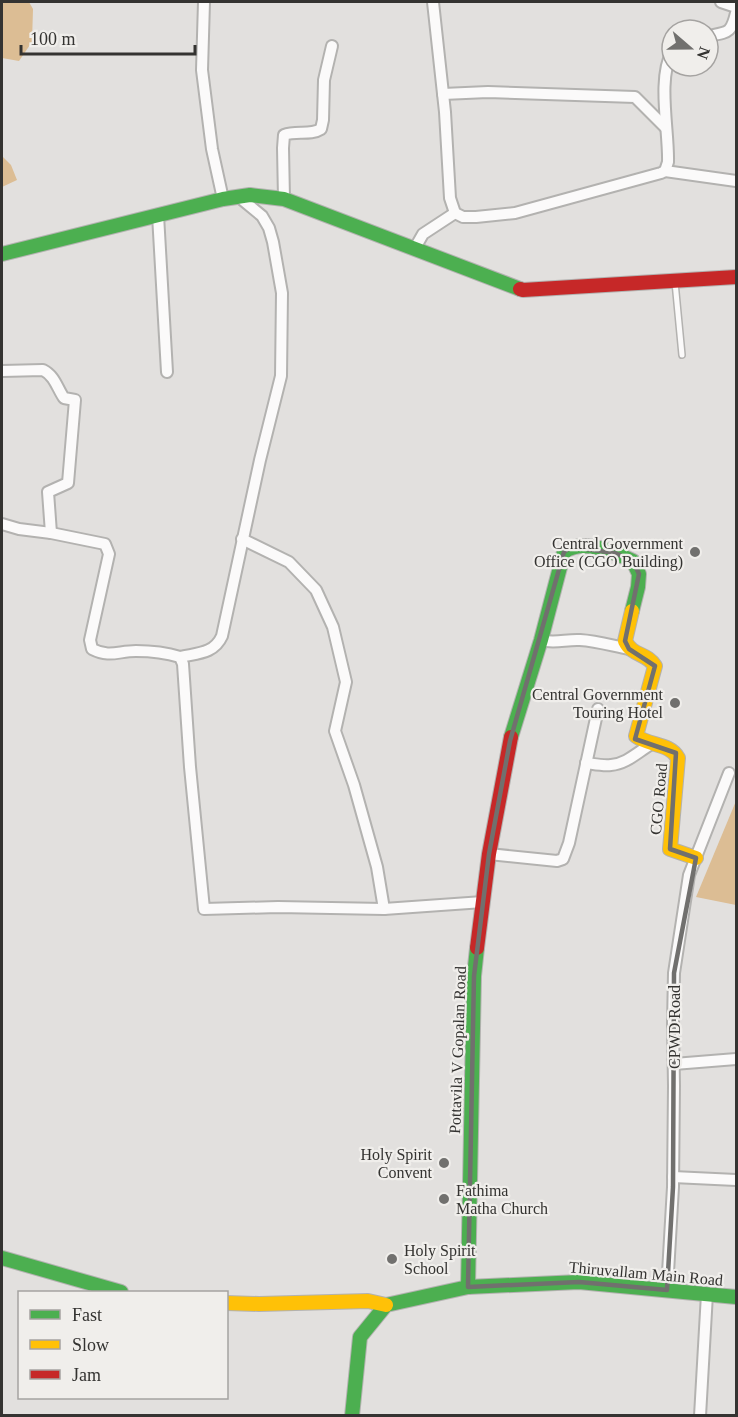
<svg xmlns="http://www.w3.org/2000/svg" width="738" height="1417" font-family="'Times New Roman',serif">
<rect width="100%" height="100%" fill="#e2e0de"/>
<g fill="#dcbd94">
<path d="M2,2H29L33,9L32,42L19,61L2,58Z"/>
<path d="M2,156L11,165L17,180L2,187Z"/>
<path d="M736,801V905L696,897Z"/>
</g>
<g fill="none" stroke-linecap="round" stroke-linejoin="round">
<g stroke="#b3b2b0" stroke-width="8">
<path id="lane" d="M675,282L682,355"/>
</g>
<g stroke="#b3b2b0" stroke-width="14">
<g id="street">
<path d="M204,2L202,70L212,149L223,199"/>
<path d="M433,2L445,112L450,198L455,213L463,217H476L515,213L661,173L665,171L668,162C669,131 657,79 672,52"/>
<path d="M721,2L736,7"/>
<path d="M708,36C728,32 731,34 736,13"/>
<path d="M443,94L488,92L635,97L666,128"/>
<path d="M665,171L736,181"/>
<path d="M284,199L283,148L284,135C296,130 310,136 321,129L323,120L324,80L332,46"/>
<path d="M158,215L167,372"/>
<path d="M415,248L423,234L455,213"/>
<path d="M2,371L43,370C55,376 57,388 64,398L75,400L68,483L48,492L51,533"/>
<path d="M2,524L19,529L51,533L105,544L109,554L90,640L92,649C110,658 118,651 136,651C149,651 167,653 180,657L183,664L190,767L204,909L278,907L384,909L483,902"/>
<path d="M242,539L289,562L316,590L333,627L346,682L335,731L354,785L377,867L384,909"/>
<path d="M541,640C554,644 567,639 580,640C597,641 613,646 629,649"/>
<path d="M180,657C197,653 214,654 222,636L260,460L281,376L282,293L273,242L269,228L262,216L239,197"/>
<path d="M586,763C594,764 603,766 611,765C626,764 638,752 650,745"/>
<path d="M489,854L557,861L563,859L569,843L598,709"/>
<path d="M674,1064L736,1059"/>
<path d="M673,1177L736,1180"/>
<path d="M667,1290L673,1187L674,1086L673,1024L674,973L689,875L729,773"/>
<path d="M700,1416L707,1294"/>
</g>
</g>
<g stroke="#b3b2b0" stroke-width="16">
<g id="fast">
<path d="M2,254L223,199L250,195L284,199L520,289"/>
<path d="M511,737L541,640L564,552C583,538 614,552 633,561L639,574L638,587L632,611"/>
<path d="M2,1258L121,1292"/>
<path d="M468,1287L474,976L477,948"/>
<path d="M352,1416L360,1337L386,1305L468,1287L579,1282L736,1297"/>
</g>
</g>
<g stroke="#b3b2b0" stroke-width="16">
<g id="slow">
<path d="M632,611L625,641C633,657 646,652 655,666L636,736C649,746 670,743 678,758L670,849L696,858"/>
<path d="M226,1303L259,1304L368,1301L386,1305"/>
</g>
</g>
<g stroke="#b3b2b0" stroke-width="16">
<g id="jam">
<path d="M520,289L523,290L736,277"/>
<path d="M477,948L489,854L511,737"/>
</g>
</g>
<use href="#lane" stroke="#fbfafa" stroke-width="5"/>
<use href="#street" stroke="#fbfafa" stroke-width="10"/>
<use href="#fast" stroke="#4caf50" stroke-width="14"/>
<use href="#slow" stroke="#ffc107" stroke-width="14"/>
<use href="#jam" stroke="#c62828" stroke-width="14"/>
</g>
<path fill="none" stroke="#71706e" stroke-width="4.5" stroke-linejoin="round" d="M571,547L615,553L633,561L639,574L625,641L629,649L655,666L635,739L676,753L670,849L696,858L674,973L673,1187L667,1290L579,1282L468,1287L474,976L489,854L510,741L564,552Z"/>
<g fill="#71706e" stroke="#f0eeeb" stroke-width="2">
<circle cx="695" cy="552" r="6"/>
<circle cx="675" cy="703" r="6"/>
<circle cx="444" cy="1163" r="6"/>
<circle cx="444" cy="1199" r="6"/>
<circle cx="392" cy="1259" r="6"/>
</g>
<g text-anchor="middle" stroke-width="4.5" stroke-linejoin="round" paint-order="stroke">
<g font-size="16" fill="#343331" stroke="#f0eeeb" text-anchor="end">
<text x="683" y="549">Central Government<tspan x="683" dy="18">Office (CGO Building)</tspan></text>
<text x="663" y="700">Central Government<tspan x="663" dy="18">Touring Hotel</tspan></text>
<text x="432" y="1160">Holy Spirit<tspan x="432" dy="18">Convent</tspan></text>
<text x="456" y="1196" text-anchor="start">Fathima<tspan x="456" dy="18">Matha Church</tspan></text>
<text x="404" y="1256" text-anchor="start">Holy Spirit<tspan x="404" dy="18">School</tspan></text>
</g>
<g font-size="16" fill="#343331" stroke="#f0eeeb">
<text transform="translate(658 799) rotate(-85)" y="6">CGO Road</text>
<text transform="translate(674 1027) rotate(-90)" y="6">CPWD Road</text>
<text transform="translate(457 1050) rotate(-88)" y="6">Pottavila V Gopalan Road</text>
<text transform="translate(646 1273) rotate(5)" y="6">Thiruvallam Main Road</text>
</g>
</g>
<rect width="738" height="1417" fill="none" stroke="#343331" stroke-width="6"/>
<rect x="18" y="1291" width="210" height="108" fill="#f0eeeb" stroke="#a5a3a1" stroke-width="1.5"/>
<rect x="30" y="1310" width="30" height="9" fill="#4caf50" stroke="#a5a3a1" stroke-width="1.5"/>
<text x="72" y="1321" font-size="18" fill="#343331">Fast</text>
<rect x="30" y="1340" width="30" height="9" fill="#ffc107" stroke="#a5a3a1" stroke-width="1.5"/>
<text x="72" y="1351" font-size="18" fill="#343331">Slow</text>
<rect x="30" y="1370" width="30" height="9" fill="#c62828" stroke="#a5a3a1" stroke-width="1.5"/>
<text x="72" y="1381" font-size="18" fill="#343331">Jam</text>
<g transform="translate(690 48) rotate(110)"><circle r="28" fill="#f0eeeb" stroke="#a5a3a1" stroke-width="1.5"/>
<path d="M0-4.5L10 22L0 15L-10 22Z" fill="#71706e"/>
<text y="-9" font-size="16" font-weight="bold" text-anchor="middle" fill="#343331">N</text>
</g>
<path d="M21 45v9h174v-9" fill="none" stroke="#343331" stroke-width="3"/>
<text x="30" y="45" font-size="18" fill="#343331" stroke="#f0eeeb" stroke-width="4.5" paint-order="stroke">100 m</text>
</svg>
